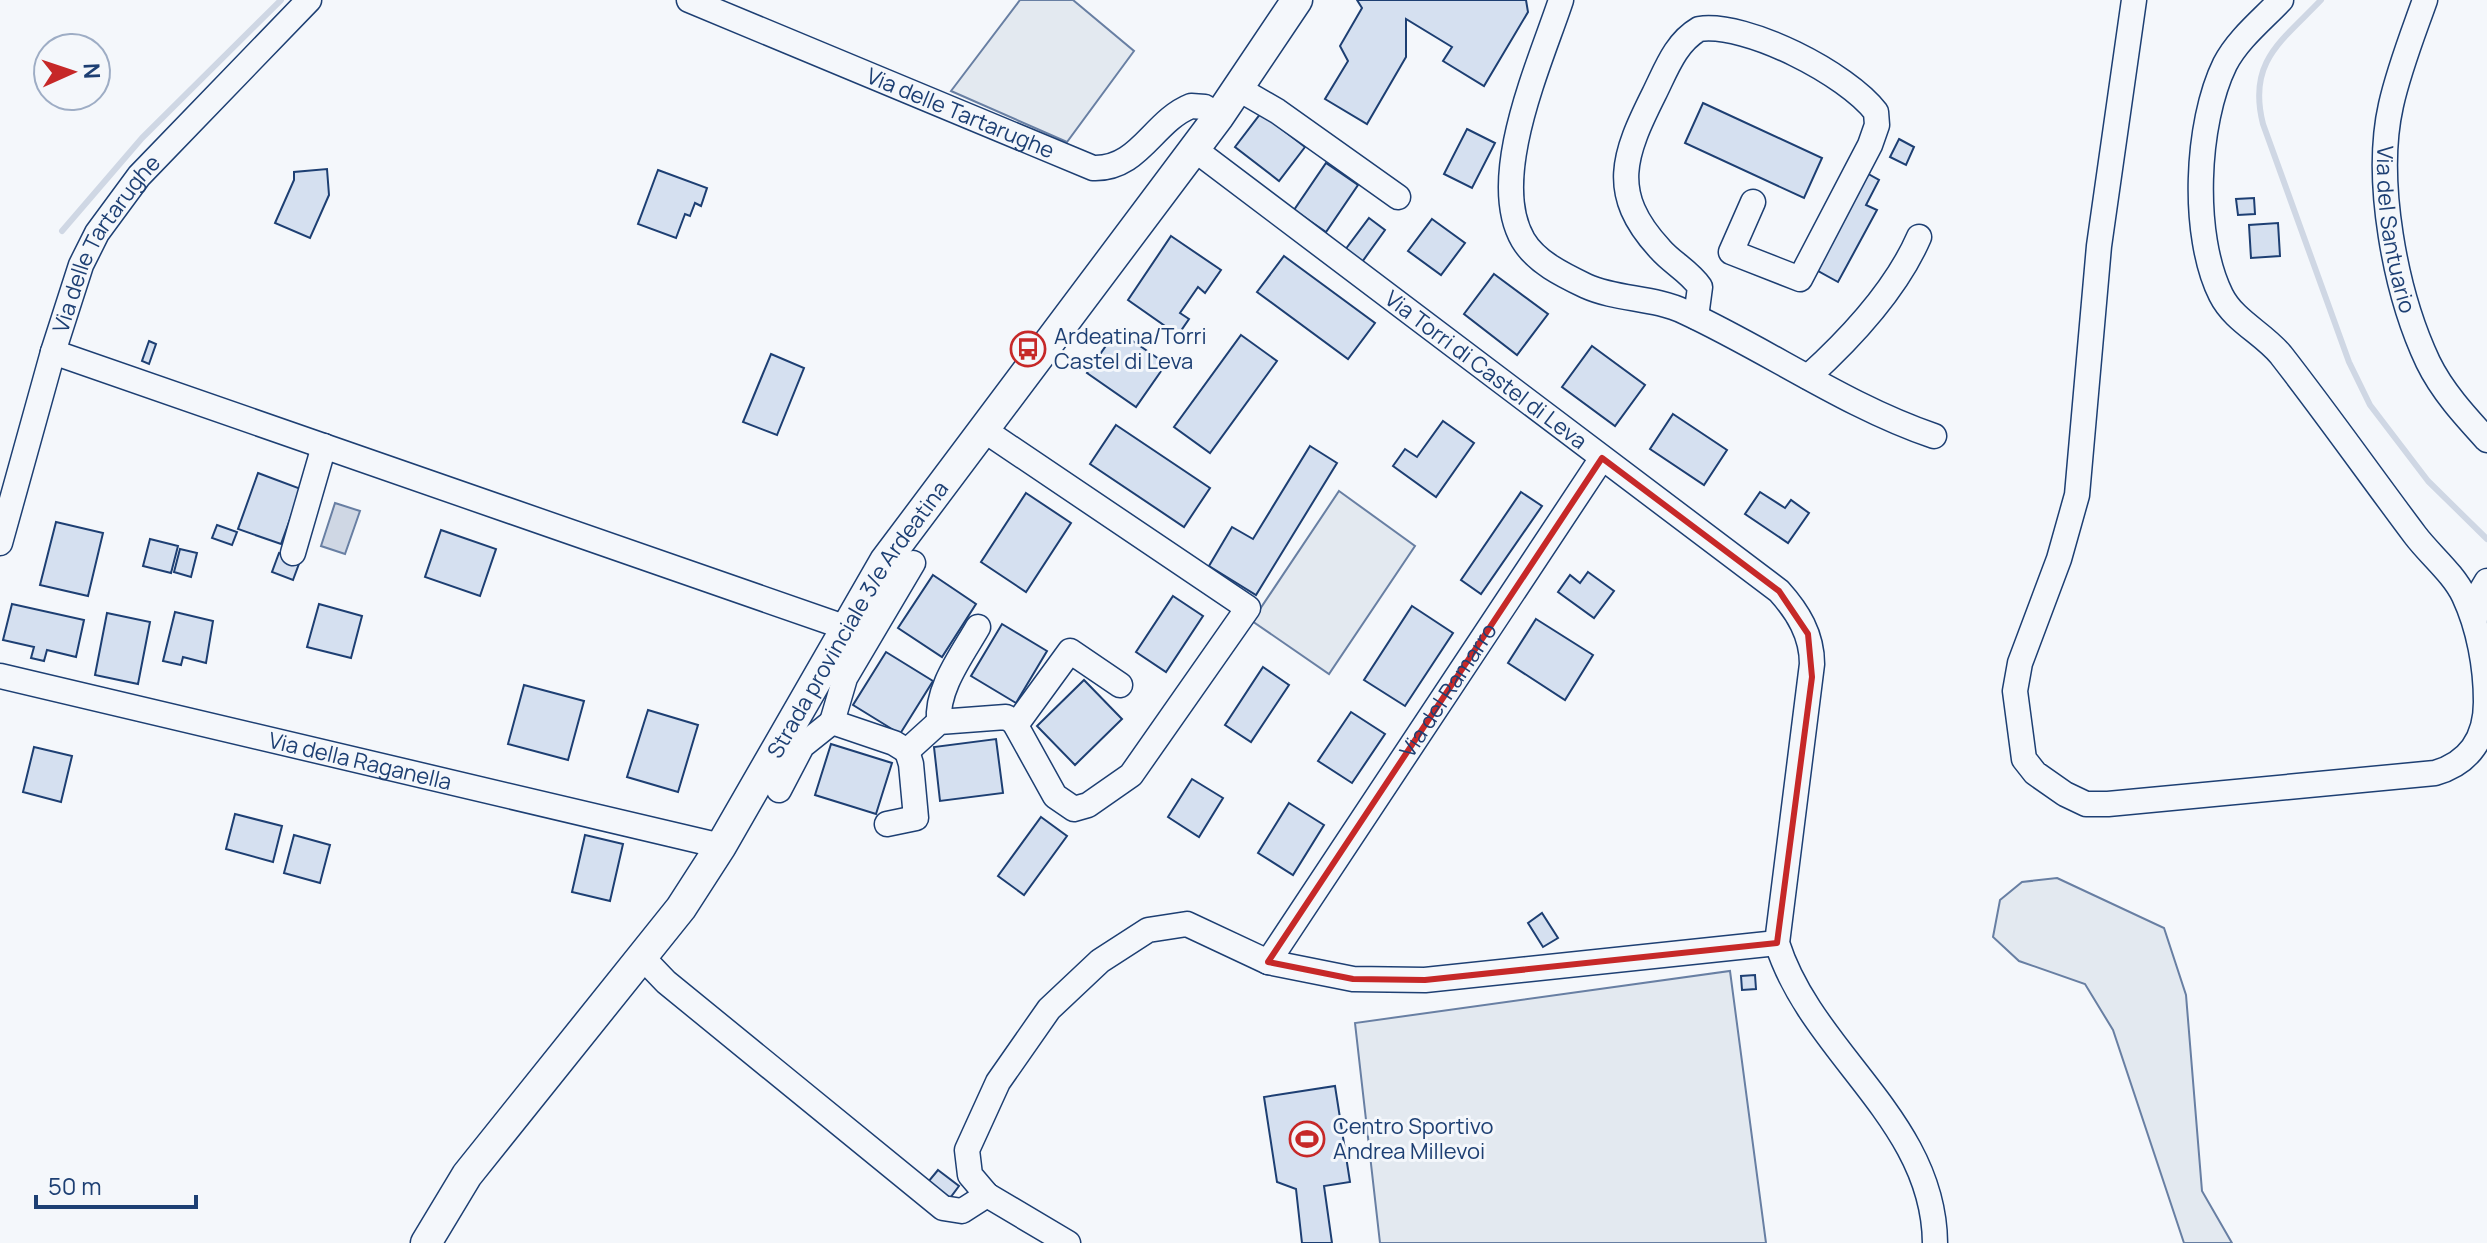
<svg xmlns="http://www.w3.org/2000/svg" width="2487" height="1243" font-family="Manrope,sans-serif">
<rect width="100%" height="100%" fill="#f4f7fb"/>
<g fill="#e3e9f0" stroke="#687fa3" stroke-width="2">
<path d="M1020,0H1073L1134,51L1067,142L951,91Z"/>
<path d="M1339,491L1415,546L1329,674L1252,621Z"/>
<path d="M2057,878L2164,928L2186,995L2202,1191L2232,1243H2184L2113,1030L2085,984L2019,961L1993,937L2000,900L2022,882Z"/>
<path d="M1730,971L1766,1243H1380L1355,1023Z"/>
</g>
<path fill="#cfd7e4" stroke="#687fa3" stroke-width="2" d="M335,503L360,511L345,554L321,546Z"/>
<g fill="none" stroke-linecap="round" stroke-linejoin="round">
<g stroke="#cfd7e4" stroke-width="6">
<path d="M2321,0C2282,41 2247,61 2263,124L2349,362L2370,405L2428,481L2487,539"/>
<path d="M62,231L142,138L281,0"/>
</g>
</g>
<g fill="#d5e0f0" stroke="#1d3f73" stroke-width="2">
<path d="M1357,0H1526L1528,12L1484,86L1443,61L1452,47L1406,19V57L1367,124L1325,99L1348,61L1340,46L1362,8Z"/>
<path d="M1703,103L1822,158L1804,198L1685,143Z"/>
<path d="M1261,113L1305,147L1279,181L1235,147Z"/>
<path d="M1467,129L1495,143L1472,188L1444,174Z"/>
<path d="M1899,139L1914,147L1906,165L1890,157Z"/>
<path d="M1326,163L1358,185L1326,232L1294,210Z"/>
<path d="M327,169L329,195L310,238L275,223L294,180V172Z"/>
<path d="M658,170L707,188L701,206L695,203L690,216L685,214L676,238L638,224Z"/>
<path d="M1863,171L1879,180L1866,205L1877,210L1838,282L1811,267Z"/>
<path d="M2254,198L2255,214L2238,215L2236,199Z"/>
<path d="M1369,218L1385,230L1362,262L1345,250Z"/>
<path d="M1432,219L1465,243L1441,275L1408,251Z"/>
<path d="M2278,223L2280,256L2251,258L2249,225Z"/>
<path d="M1171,236L1221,270L1205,293L1198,287L1180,313L1189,319L1178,335L1128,300Z"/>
<path d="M1284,256L1375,323L1348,359L1257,292Z"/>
<path d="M1494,274L1548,314L1517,355L1464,314Z"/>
<path d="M1117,330L1166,364L1136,407L1087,373Z"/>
<path d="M1241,335L1277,361L1210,453L1174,427Z"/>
<path d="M149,341L156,344L149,364L142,361Z"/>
<path d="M1592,346L1645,385L1615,426L1562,387Z"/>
<path d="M771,354L804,368L777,435L743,422Z"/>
<path d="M1673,414L1727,450L1704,485L1650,449Z"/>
<path d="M1443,421L1474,443L1436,497L1393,466L1405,449L1417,457Z"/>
<path d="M1116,425L1210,488L1184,527L1090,464Z"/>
<path d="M1310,446L1337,463L1256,595L1209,566L1232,527L1253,539Z"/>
<path d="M258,473L301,489L281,544L238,529Z"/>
<path d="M1521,492L1542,506L1481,594L1461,580Z"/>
<path d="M1760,492L1785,508L1791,500L1809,513L1788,543L1745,514Z"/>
<path d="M1026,493L1071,523L1026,592L981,562Z"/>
<path d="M56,522L103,533L88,596L40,585Z"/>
<path d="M217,525L237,532L232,545L212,538Z"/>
<path d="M441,530L496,549L480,596L425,577Z"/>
<path d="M150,539L178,546L171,573L143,566Z"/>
<path d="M180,549L197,553L191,577L174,572Z"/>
<path d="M279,553L300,561L293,580L272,572Z"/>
<path d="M1588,572L1614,591L1594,618L1558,592L1570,575L1580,583Z"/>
<path d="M933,575L976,604L942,657L898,628Z"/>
<path d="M1173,596L1203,616L1166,672L1136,652Z"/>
<path d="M12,604L84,620L76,657L47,650L44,661L31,658L34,647L3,640Z"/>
<path d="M319,604L362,616L351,658L307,647Z"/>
<path d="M1412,606L1453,633L1405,706L1364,680Z"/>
<path d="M175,612L213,621L206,663L183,657L181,665L163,661Z"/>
<path d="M107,613L150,622L138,684L95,675Z"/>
<path d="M1536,619L1593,655L1565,700L1508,663Z"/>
<path d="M1002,624L1047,651L1016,703L971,676Z"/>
<path d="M886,652L933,681L900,734L853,705Z"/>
<path d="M1263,667L1289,685L1251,742L1225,725Z"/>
<path d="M1084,680L1122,719L1075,765L1037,726Z"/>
<path d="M524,685L584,701L568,760L508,744Z"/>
<path d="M648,710L698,725L678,792L627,777Z"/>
<path d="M1351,712L1385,734L1352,783L1318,761Z"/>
<path d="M996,739L1003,793L940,801L934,747Z"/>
<path d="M831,744L892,763L876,814L815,795Z"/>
<path d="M34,747L72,756L61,802L23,792Z"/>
<path d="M1192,779L1223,798L1199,837L1168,817Z"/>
<path d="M1289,803L1324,825L1293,875L1258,853Z"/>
<path d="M235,814L282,826L273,862L226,849Z"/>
<path d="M1041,817L1067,836L1024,895L998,876Z"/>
<path d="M294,835L330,845L320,883L284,873Z"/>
<path d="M585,835L623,844L610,901L572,892Z"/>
<path d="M1542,913L1558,938L1543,947L1528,923Z"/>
<path d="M1755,975L1756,989L1742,990L1741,976Z"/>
<path d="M1335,1086L1350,1182L1324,1186L1332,1243H1302L1296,1189L1277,1182L1264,1097Z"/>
<path d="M938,1170L959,1186L950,1198L928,1182Z"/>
</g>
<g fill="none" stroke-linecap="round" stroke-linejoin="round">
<g stroke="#1d3f73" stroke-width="27">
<g id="minor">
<path id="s1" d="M689,0L1093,168C1139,170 1153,121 1191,106L1205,107L1219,116"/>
<path d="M1561,0C1541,61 1487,178 1523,240C1536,262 1563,275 1586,286C1617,300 1654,297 1685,312C1769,351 1846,406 1934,436"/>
<path d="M2134,0L2099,246L2077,495L2059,559L2020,663L2015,691L2024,759L2035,773L2065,794L2086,804H2108L2435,773C2470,763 2486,738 2486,702C2486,667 2479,628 2464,596C2453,573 2430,555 2415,535C2370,475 2327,414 2281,355C2263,333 2234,321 2221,295C2191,235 2196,123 2225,64C2238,39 2262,20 2281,0"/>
<path id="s2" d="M2425,0C2413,34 2399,69 2391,105C2374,180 2395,292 2428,362C2442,391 2465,416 2487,440"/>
<path d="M1239,89L1277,111L1398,197"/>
<path id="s3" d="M1194,149L1779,591C1798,612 1812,635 1812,664L1777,943C1812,1054 1934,1120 1935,1243"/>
<path d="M1696,317L1700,287C1689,271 1672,263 1660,249C1608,193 1624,154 1654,94C1666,70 1675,43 1699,29C1747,22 1847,74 1876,112L1877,125L1870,145L1800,279L1731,252L1753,202"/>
<path d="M53,352L847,628"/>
<path d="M1808,377C1851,338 1896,290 1919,237"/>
<path id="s4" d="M0,543L53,352L81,265L97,233L139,176L309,0"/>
<path d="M293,553L324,446"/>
<path d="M913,563L845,678L832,722L894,743L907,751L939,722L1006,717L1014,722L1055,796L1074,809L1088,805L1131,775L1248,608L984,430"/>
<path d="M2475,620V601L2487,581"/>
<path id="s5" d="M0,676L721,846"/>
<path d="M939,722C936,689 962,655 978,627"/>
<path d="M1016,725L1070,651L1120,685"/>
<path d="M779,790L802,746L832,722"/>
<path d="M887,824L916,818L911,764L907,751"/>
<path d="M643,958L666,982L943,1208L962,1211L987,1195"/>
<path id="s6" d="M1268,962L1602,458"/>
<path d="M1068,1243L987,1195L970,1175L967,1150L998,1082L1049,1009L1100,961L1148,930L1187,924L1268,962L1353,979L1425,980L1777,943"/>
</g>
</g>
<g stroke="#1d3f73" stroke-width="33">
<g id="major">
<path id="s7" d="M426,1243L467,1175L681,908L721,846L885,561L1219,116L1297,0"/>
</g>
</g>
<use href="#minor" stroke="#f4f7fb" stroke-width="24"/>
<use href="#major" stroke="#f4f7fb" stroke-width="30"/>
</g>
<path fill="none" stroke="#c62828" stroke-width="6" stroke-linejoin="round" d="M1602,458L1779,591L1808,634L1812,677L1777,943L1425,980L1353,979L1268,962Z"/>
<defs>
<g id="bus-ring" transform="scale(1.8)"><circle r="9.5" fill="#f4f7fb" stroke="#c62828" stroke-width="1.5"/><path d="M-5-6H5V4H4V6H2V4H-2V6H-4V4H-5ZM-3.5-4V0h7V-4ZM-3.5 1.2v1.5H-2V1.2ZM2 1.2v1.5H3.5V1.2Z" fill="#c62828"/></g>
<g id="stadium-ring" transform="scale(1.8)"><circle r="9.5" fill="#f4f7fb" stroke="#c62828" stroke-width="1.5"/><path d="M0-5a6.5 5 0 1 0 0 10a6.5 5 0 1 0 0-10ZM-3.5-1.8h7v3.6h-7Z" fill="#c62828"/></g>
</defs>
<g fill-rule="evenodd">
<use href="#bus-ring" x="1028" y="349"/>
<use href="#stadium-ring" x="1307" y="1139"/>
</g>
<g text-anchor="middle" stroke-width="6" stroke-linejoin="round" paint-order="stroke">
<g font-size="22" fill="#1d3f73" stroke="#f4f7fb">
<text dy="8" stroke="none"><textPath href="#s1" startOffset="294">Via delle Tartarughe</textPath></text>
<text dy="8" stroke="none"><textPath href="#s2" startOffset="236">Via del Santuario</textPath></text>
<text dy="8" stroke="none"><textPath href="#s4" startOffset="320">Via delle Tartarughe</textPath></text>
<text dy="8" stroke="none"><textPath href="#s3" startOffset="366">Via Torri di Castel di Leva</textPath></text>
<text dy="8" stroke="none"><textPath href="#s7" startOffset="760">Strada provinciale 3/e Ardeatina</textPath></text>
<text dy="8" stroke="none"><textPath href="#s6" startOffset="326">Via del Ramarro</textPath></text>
<text dy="8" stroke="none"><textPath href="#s5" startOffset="370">Via della Raganella</textPath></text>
</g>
<g font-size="22" fill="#1d3f73" stroke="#f4f7fb" text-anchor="start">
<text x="1054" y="344">Ardeatina/Torri<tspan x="1054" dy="25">Castel di Leva</tspan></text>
<text x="1333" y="1134">Centro Sportivo<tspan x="1333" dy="25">Andrea Millevoi</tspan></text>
</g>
</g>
<g transform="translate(72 72) rotate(87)"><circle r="38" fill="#f4f7fb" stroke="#9eadc5" stroke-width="2"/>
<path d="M0-6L14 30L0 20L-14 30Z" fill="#c62828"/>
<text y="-12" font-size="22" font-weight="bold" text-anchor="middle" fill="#1d3f73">N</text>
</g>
<path d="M36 1195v12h160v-12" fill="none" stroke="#1d3f73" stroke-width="4"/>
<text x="48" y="1195" font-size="24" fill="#1d3f73" stroke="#f4f7fb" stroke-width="6" paint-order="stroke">50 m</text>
</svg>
